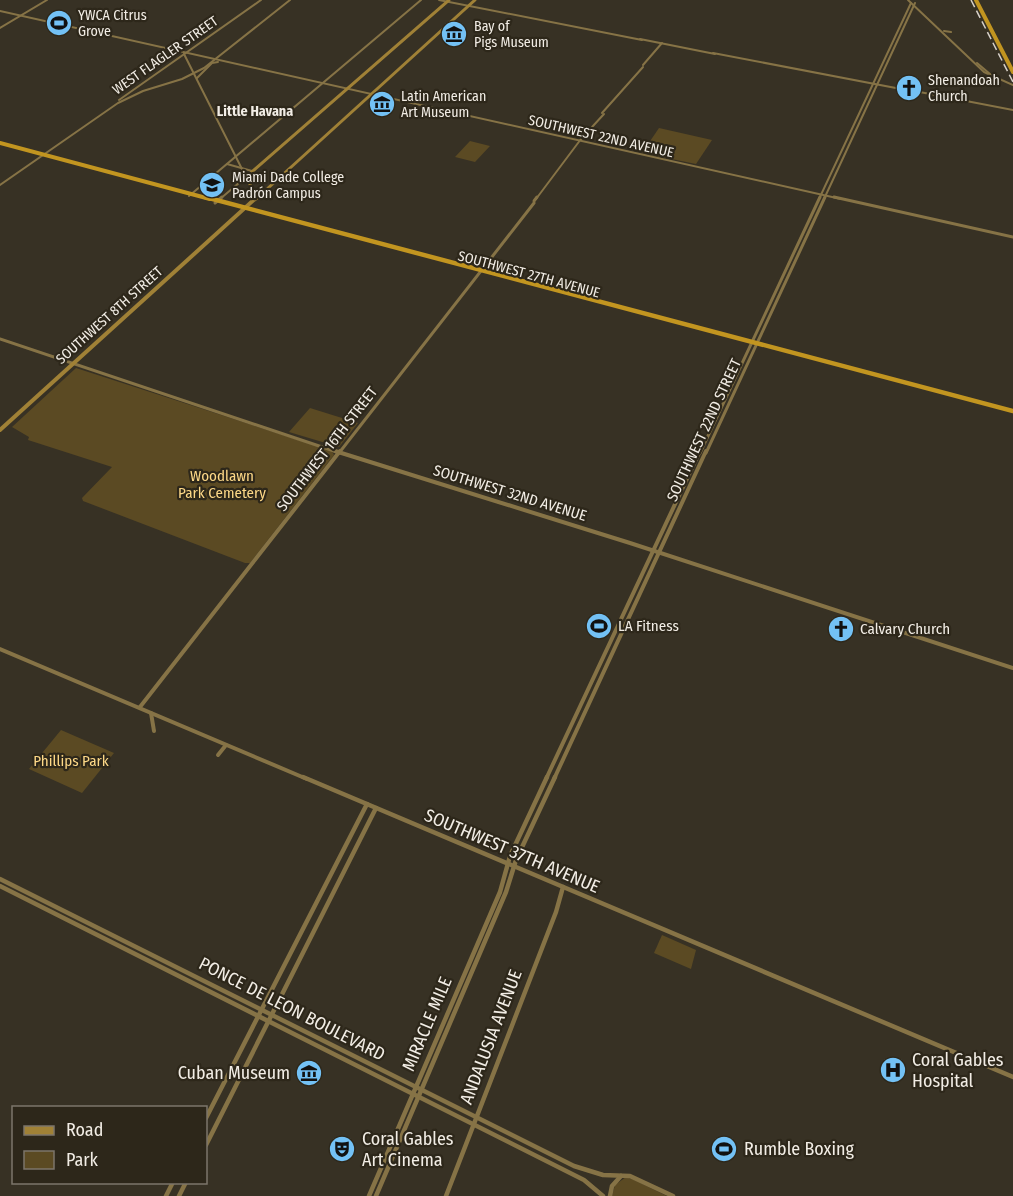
<svg xmlns="http://www.w3.org/2000/svg" width="1013" height="1196" font-family="'Fira Sans Condensed',sans-serif">
<rect width="100%" height="100%" fill="#373124"/>
<g fill="#5b4a23">
<path d="M659,128L712,140L696,164L642,153Z"/>
<path d="M470,141L490,146L475,162L455,157Z"/>
<path d="M76,368L332,451L334,455L250,563H245L83,501L82,498L112,467L28,440L29,437L12,427Z"/>
<path d="M310,408L358,423L339,447L289,432Z"/>
<path d="M61,730L114,753L82,793L29,769Z"/>
<path d="M662,935L696,950L691,969L654,953Z"/>
<path d="M626,1177L632,1179L667,1196H612L615,1185Z"/>
</g>
<g fill="none" stroke-linecap="round" stroke-linejoin="round">
<g stroke="#867346" stroke-width="2">
<path d="M439,0L642,40"/>
<path d="M908,0L984,72L1013,85"/>
<path d="M0,11L841,199"/>
<path d="M0,28L47,0"/>
<path d="M944,31L951,32"/>
<path d="M640,39L715,54"/>
<path d="M713,53L901,89"/>
<path d="M184,54L246,177L220,199"/>
<path d="M977,63L990,74"/>
<path d="M643,65L662,43"/>
<path d="M197,78L212,63L218,62"/>
<path d="M899,88L1013,110"/>
<path d="M119,100L261,0"/>
<path d="M602,113L643,67"/>
<path d="M227,164L252,171"/>
<path d="M0,185L118,103L143,91L182,79L204,68L290,0"/>
<path d="M189,196L421,0"/>
<path d="M536,199L581,139L604,114"/>
<path d="M819,199L911,3"/>
<path d="M824,199L915,3"/>
</g>
<g stroke="#867346" stroke-width="3">
<path d="M834,197L1013,237"/>
<path d="M534,201L537,197"/>
<path d="M215,203L222,197"/>
<path d="M0,339L340,453"/>
<path d="M339,453L534,203"/>
<path d="M700,453L820,197"/>
<path d="M706,453L825,197"/>
</g>
<g stroke="#867346" stroke-width="4">
<path d="M335,451L630,543L1013,668"/>
<path d="M0,649L307,779"/>
<path d="M140,707L340,451"/>
<path d="M151,713L154,731"/>
<path d="M218,755L226,745"/>
<path d="M546,779L700,451"/>
<path d="M554,779L706,451"/>
</g>
<g stroke="#867346" stroke-width="4.5">
<path d="M303,777L1013,1077"/>
<path d="M0,879L574,1166L603,1175L630,1176L673,1196"/>
<path d="M0,886L584,1180L603,1196"/>
<path d="M206,1118L367,804"/>
<path d="M206,1145L376,808"/>
<path d="M166,1196L173,1182"/>
<path d="M179,1196L186,1182"/>
<path d="M369,1196L500,892L510,856L547,777"/>
<path d="M376,1196L506,892L516,860L555,777"/>
<path d="M446,1196L556,912L563,887"/>
<path d="M610,1196L612,1186L621,1176"/>
</g>
<g stroke="#a08136" stroke-width="3">
<path d="M257,197L246,177L449,0"/>
<path d="M256,199L475,0"/>
</g>
<path stroke="#a08136" stroke-width="4" d="M0,430L257,197"/>
<g stroke="#c29520" stroke-width="4">
<path d="M976,0L1013,72"/>
<path d="M0,143L210,199"/>
</g>
<path stroke="#c29520" stroke-width="4.5" d="M205,197L1013,411"/>
<path stroke="#d6d0c8" stroke-width="1.5" stroke-dasharray="8 4" stroke-linecap="butt" d="M971,0L1013,82"/>
</g>
<defs>
<g id="stadium-disc" transform="scale(1.35)"><circle r="9.5" fill="#73c1f5" stroke="#2d271a"/><path d="M0-5a6.5 5 0 1 0 0 10a6.5 5 0 1 0 0-10ZM-3.5-1.8h7v3.6h-7Z" fill="#111"/></g>
<g id="museum-disc" transform="scale(1.35)"><circle r="9.5" fill="#73c1f5" stroke="#2d271a"/><path d="M0-6L6-3V-2H-6V-3ZM-5-1h2V3h-2ZM-1-1h2V3h-2ZM3-1h2V3H3ZM-6 4H6V6H-6Z" fill="#111"/></g>
<g id="church-disc" transform="scale(1.35)"><circle r="9.5" fill="#73c1f5" stroke="#2d271a"/><path d="M-1.2-6h2.4v3.5h3.3v2.4h-3.3V6h-2.4V-.1h-3.3v-2.4h3.3Z" fill="#111"/></g>
<g id="university-disc" transform="scale(1.35)"><circle r="9.5" fill="#73c1f5" stroke="#2d271a"/><path d="M0-5L7-2L0 1L-7-2ZM-4 1L0 2.5L4 1V4Q0 6-4 4Z" fill="#111"/></g>
<g id="hospital-disc" transform="scale(1.35)"><circle r="9.5" fill="#73c1f5" stroke="#2d271a"/><path d="M-5-5h3v3.5h4V-5h3V5h-3V1.5h-4V5h-3Z" fill="#111"/></g>
<g id="theatre-disc" transform="scale(1.35)"><circle r="9.5" fill="#73c1f5" stroke="#2d271a"/><path d="M-5-5.5Q0-4 5-5.5V0Q5 5 0 6Q-5 5-5 0ZM-3.3-2.5H-1v1.5H-3.3ZM1-2.5H3.3v1.5H1ZM-2.8 1Q0 5.5 2.8 1Z" fill="#111"/></g>
</defs>
<g fill-rule="evenodd">
<use href="#stadium-disc" x="59" y="23"/>
<use href="#museum-disc" x="454" y="34"/>
<use href="#church-disc" x="909" y="88"/>
<use href="#museum-disc" x="382" y="104"/>
<use href="#university-disc" x="212" y="185"/>
<use href="#stadium-disc" x="599" y="626"/>
<use href="#church-disc" x="841" y="629"/>
<use href="#hospital-disc" x="893" y="1070"/>
<use href="#museum-disc" x="309" y="1073"/>
<use href="#theatre-disc" x="342" y="1149"/>
<use href="#stadium-disc" x="724" y="1149"/>
</g>
<g text-anchor="middle" stroke-width="4.5" stroke-linejoin="round" paint-order="stroke">
<g font-size="14" fill="#f2ede5" stroke="#2d271a" text-anchor="start">
<text x="78" y="20">YWCA Citrus<tspan x="78" dy="16">Grove</tspan></text>
<text x="474" y="31">Bay of<tspan x="474" dy="16">Pigs Museum</tspan></text>
<text x="928" y="85">Shenandoah<tspan x="928" dy="16">Church</tspan></text>
<text x="401" y="101">Latin American<tspan x="401" dy="16">Art Museum</tspan></text>
<text x="232" y="182">Miami Dade College<tspan x="232" dy="16">Padrón Campus</tspan></text>
</g>
<g font-size="14" fill="#f2ede5" stroke="#2d271a">
<text transform="translate(165 55) rotate(-35)" y="5">WEST FLAGLER STREET</text>
<text transform="translate(601 136) rotate(13)" y="5">SOUTHWEST 22ND AVENUE</text>
<text transform="translate(529 274) rotate(15)" y="5">SOUTHWEST 27TH AVENUE</text>
<text transform="translate(109 315) rotate(-42)" y="5">SOUTHWEST 8TH STREET</text>
</g>
<g font-size="14" font-weight="bold" fill="#f2ede5" stroke="#2d271a">
<text x="255" y="116">Little Havana</text>
</g>
<g font-size="15" fill="#f2ede5" stroke="#2d271a">
<text transform="translate(704 430) rotate(-65)" y="5">SOUTHWEST 22ND STREET</text>
<text transform="translate(327 449) rotate(-52)" y="5">SOUTHWEST 16TH STREET</text>
<text transform="translate(510 493) rotate(17)" y="5">SOUTHWEST 32ND AVENUE</text>
</g>
<g font-size="15" fill="#fdd887" stroke="#2d271a">
<text x="222" y="481">Woodlawn<tspan x="222" dy="17">Park Cemetery</tspan></text>
<text x="71" y="766">Phillips Park</text>
</g>
<g font-size="15" fill="#f2ede5" stroke="#2d271a" text-anchor="start">
<text x="618" y="631">LA Fitness</text>
<text x="860" y="634">Calvary Church</text>
</g>
<g font-size="18" fill="#f2ede5" stroke="#2d271a">
<text transform="translate(512 851) rotate(23)" y="6">SOUTHWEST 37TH AVENUE</text>
<text transform="translate(292 1009) rotate(27)" y="6">PONCE DE LEON BOULEVARD</text>
<text transform="translate(427 1024) rotate(-67)" y="6">MIRACLE MILE</text>
<text transform="translate(491 1037) rotate(-69)" y="6">ANDALUSIA AVENUE</text>
</g>
<g font-size="18" fill="#f2ede5" stroke="#2d271a" text-anchor="start">
<text x="912" y="1066">Coral Gables<tspan x="912" dy="21">Hospital</tspan></text>
<text x="290" y="1079" text-anchor="end">Cuban Museum</text>
<text x="362" y="1145">Coral Gables<tspan x="362" dy="21">Art Cinema</tspan></text>
<text x="744" y="1155">Rumble Boxing</text>
</g>
</g>
<rect x="12" y="1106" width="195" height="78" fill="#2d271a" stroke="#7c766b" stroke-width="1.5"/>
<rect x="24" y="1126" width="30" height="9" fill="#a08136" stroke="#7c766b" stroke-width="1.5"/>
<text x="66" y="1136" font-size="18" fill="#f2ede5">Road</text>
<rect x="24" y="1151" width="30" height="18" fill="#5b4a23" stroke="#7c766b" stroke-width="1.5"/>
<text x="66" y="1166" font-size="18" fill="#f2ede5">Park</text>
</svg>
